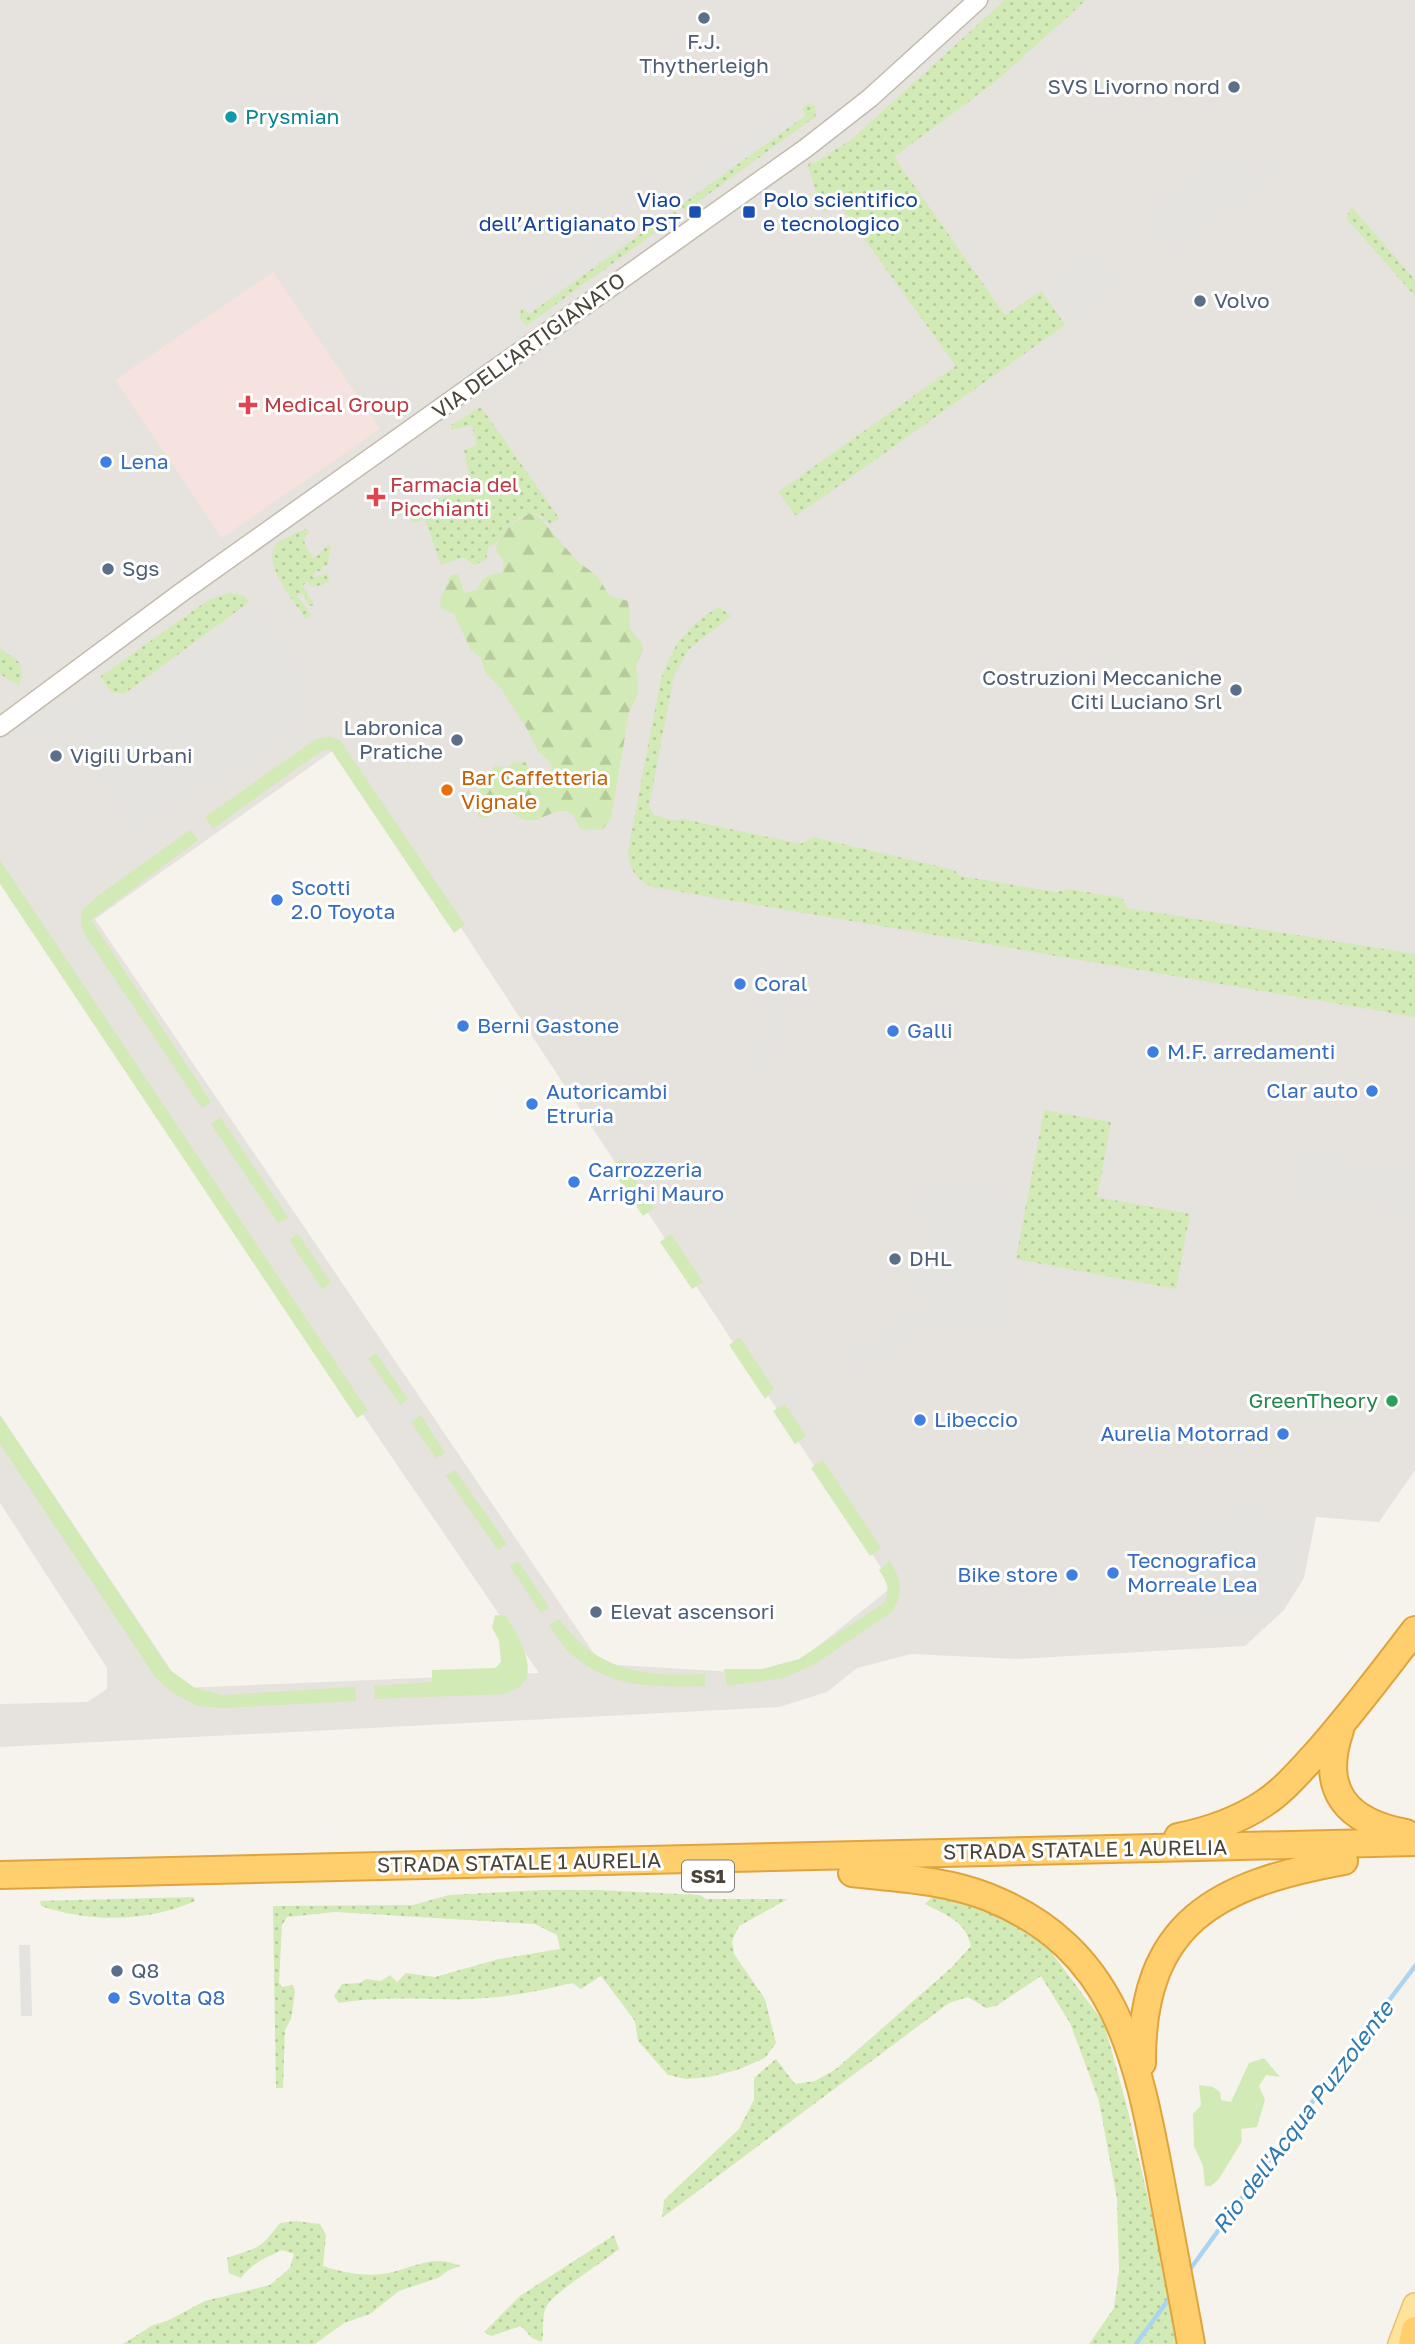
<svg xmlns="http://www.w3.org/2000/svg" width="1415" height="2344" font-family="'Golos Text',sans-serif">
<defs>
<pattern id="grass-dots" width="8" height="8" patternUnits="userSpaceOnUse" patternTransform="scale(1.75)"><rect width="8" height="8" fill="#d2eab5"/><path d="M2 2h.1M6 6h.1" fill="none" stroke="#b6ca9c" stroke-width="1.8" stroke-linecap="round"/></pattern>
<pattern id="forest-firs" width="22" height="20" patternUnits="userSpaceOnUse" patternTransform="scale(1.75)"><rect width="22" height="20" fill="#d2eab5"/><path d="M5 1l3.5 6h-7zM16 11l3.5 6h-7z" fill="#b6ca9c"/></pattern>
</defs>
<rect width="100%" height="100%" fill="#f6f3ec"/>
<path fill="#e6e2dd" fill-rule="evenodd" d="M0,0H1415V1470L1379,1522L1316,1517L1304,1578L1284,1610L1245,1646L1017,1659L911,1654L857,1668L827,1692L779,1707L0,1747V1704L87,1702L107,1689V1668L0,1503V1415L183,1688L539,1673L0,882ZM341,745L893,1586L797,1663L751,1673L601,1664L95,919Z"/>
<path fill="#f6e3e0" d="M273,272L380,429L222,538L115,380Z"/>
<g fill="url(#grass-dots)">
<path d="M1005,0H1086L996,81L894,157L1005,315L1041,291L1065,325L796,516L778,492L956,366L839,204L823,213L808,166L810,161L813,164L852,139Z"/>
<path d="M808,104L815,106L816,113L815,117L685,211L681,205L805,114L802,108Z"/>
<path d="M1352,207L1415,280V296L1346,218Z"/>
<path d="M674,210L678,216L526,326L520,318L521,310L524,308L529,314Z"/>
<path d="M481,407L559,518L550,524C546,521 541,515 537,514C525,510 509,524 503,533C497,540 497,544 488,548L486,560L474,565L464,557L441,565L425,519L412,523L409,508L419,504L422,513L444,507L443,503L434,506L433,500L472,489L464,450L477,445L472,425L451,430V425Z"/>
<path d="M306,529L309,532L304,539L305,545L313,558C319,557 323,548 329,545L331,546L327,566L322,567L321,571H316L312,576L314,578L328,573L329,581L321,585L313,587L307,582L303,585L314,605L309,606L304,595L298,593V597L311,615L306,619C296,604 261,562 276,545C282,538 297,533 306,529Z"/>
<path d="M230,593L244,596L249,602L124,694L111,692L100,677L208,600Z"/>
<path d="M719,607L731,616L689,649L674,675L649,806L654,815L675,821L683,819L801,844L813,837L954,870L960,876L1055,892L1069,889L1122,898L1127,908L1415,954V1017L652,887C635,878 630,870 628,851L661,679C674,643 686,627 719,607Z"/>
<path d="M0,648L20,663L22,674L19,686L0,674Z"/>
<path d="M1044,1110L1111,1122L1097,1197L1190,1214L1176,1289L1016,1259Z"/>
<path d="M542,1890H598L700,1895L706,1899H788L739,1926L732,1941L734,1954L765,1999L776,2043L765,2058L737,2070L709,2077L686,2079L668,2075L638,2041L635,2021L601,1976L581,1989L572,1983C544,1990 516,1996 486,1998C437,2002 389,1994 339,2003L334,1996L342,1984L360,1983L366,1979L381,1981L390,1975L397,1982L406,1973L435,1977L499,1959L560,1949L557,1935L535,1924L335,1912L287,1917L282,1925L279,1983L283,1987L293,1985L295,1992L291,2019L285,2030L283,2088H276L273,1906L413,1905L449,1895Z"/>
<path d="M936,1893L1000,1913L1049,1949L1104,2023L1127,2107L1164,2268L1178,2344H1089L1114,2308L1119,2270L1117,2199L1099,2101L1070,2023L1041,1976L996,2006L986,2008L968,1997L949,2003L662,2218L664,2200L739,2129L754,2100V2078L776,2059L795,2084L815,2081L836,2069L952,1967L971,1946C965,1920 947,1916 925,1904Z"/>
<path d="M193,1897L195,1901C148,1922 91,1923 41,1906L40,1901Z"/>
<path d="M295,2221L320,2224L326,2235L323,2266C345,2273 369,2278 393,2272C421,2265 432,2255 461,2266L449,2270L438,2278L399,2291L370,2314L344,2323L315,2344H123L153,2325L167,2321L205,2301L270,2285L290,2268L294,2254L282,2250C265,2258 252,2263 241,2278L229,2273L227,2258C259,2246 258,2252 280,2223Z"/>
<path d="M614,2235L619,2249C606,2260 554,2293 548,2304C540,2316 545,2329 542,2342L532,2338L521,2326L491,2336L484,2332L520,2296Z"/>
</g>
<path fill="url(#forest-firs)" d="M529,514H535L540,518L577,561L596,575L610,596L628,601L630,622L629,628L642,643L643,650L636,664L638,693L629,712L611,819L602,830L581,829C578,825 576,819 572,815C560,802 541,824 526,820C515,818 509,806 498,803L492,816L479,818C471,792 484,786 495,766L507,768L512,763L525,762L529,768H542L548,771L554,769L547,759L538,751L526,727L500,687L485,672L481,658L471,650L454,614L441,608L440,601L450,576L458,574L464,593L477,590C480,579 490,573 502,573L504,561L496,551C498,531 513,522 529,514Z"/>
<g fill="#d2eab5">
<path d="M328,737L340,740L465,925L454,933L331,750H324L311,758L213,829L205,817L316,739Z"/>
<path d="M190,830L198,840L91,920L211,1102L202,1108L85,935L81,924L82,910L99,895Z"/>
<path d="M0,860L368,1411L357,1418L0,884Z"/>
<path d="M220,1117L288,1217L278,1223L211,1124Z"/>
<path d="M621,1159L654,1208L643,1216L610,1167Z"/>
<path d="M298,1234L331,1283L322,1289L289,1240Z"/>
<path d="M671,1234L703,1282L692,1289L660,1242Z"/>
<path d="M740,1337L774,1389L765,1399L729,1345Z"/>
<path d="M376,1353L408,1399L401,1405L368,1359Z"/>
<path d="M785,1404L806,1436L795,1444L773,1411Z"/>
<path d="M0,1415L170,1670L195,1688L223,1695L355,1687L356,1701L223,1708L197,1706L171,1692L156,1678L0,1444Z"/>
<path d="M421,1415L445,1453L436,1458L411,1422Z"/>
<path d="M823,1460L881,1548L870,1556L811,1468Z"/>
<path d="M455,1470L507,1544L498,1550L446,1476Z"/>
<path d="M518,1561L549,1607L541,1613L510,1566Z"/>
<path d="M890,1561C902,1580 903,1593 892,1612L815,1664L783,1678L727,1686L724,1669H762L799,1659L884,1603C891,1589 887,1583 879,1570Z"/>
<path d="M495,1615L506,1616C516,1632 541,1671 519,1687C515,1690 508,1692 504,1694L375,1699L374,1686L432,1682V1670L495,1668L501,1662L499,1641L492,1627Z"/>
<path d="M559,1619C598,1672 644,1677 705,1674V1686C655,1687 609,1689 569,1652C561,1644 555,1634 549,1625Z"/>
<path d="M1264,2058L1280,2077L1266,2075L1259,2086L1265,2100L1257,2127L1241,2129L1242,2141L1219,2179L1211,2186H1205L1203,2166L1194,2146L1193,2114L1201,2105L1199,2085L1213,2087L1220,2092L1221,2100L1231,2102L1249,2063Z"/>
</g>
<g fill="#e5e3e0">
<path d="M798,106L805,116L529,313L522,303Z"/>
<path d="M1228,153L1245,176L1278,162L1286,174L1263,181L1170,249L1145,214Z"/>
<path d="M1093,251L1117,283L1068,319L1044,288Z"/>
<path d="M253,606L305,684L295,691L291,710L298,721L209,787L201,777L138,829L90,762L80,724L21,741L17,735L99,680L107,692L125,694Z"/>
<path d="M775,968L785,970L769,1070L758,1068Z"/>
<path d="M1300,1156L1415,1175V1209L1294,1189Z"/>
<path d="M938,1185L1025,1200L1002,1330L928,1319L931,1304L907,1265L938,1243L912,1201Z"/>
<path d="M914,1312L923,1326L859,1370L850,1357Z"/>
<path d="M1229,1509L1305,1522L1294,1575L1275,1608L1265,1618L1196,1609L1209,1517L1227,1520Z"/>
<path d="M19,1945H30L32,2016H21Z"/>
</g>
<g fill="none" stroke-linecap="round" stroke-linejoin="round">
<g stroke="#a9d4f2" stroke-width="4.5">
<path d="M1191,2268L1295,2125L1415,1966"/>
<path d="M1136,2344L1169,2299"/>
</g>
<g stroke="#c2bbae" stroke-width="21">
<path id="minor" d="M0,727L182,592L806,148L870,98L978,0"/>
</g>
<g stroke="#e6c16a" stroke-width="26">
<path id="major" d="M1400,2344L1415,2305"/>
</g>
<g stroke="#e0a43c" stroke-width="30">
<g id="highway">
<path d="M1340,1730C1319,1791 1347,1822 1406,1833"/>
<path d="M1178,1837C1208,1831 1237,1821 1263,1804C1283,1791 1298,1773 1314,1756C1350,1716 1382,1673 1415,1630"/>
<path d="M852,1873C897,1878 945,1880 988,1897C1116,1948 1137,2055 1160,2177C1170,2232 1181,2288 1191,2344"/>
<path d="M0,1875L1415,1842"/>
<path d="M1142,2063C1141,1921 1218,1884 1344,1861"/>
<path d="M1412,2344L1415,2330"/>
</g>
</g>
<use href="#minor" stroke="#fff" stroke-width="18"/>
<use href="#major" stroke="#ffe39c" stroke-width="23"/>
<use href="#highway" stroke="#ffcf6e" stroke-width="26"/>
</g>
<g fill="#5c6f8a" stroke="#fff" stroke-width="2.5">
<circle cx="704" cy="18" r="7"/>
<circle cx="1234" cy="87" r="7"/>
<circle cx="1200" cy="301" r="7"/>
<circle cx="108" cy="569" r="7"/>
<circle cx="1236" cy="690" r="7"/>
<circle cx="457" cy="740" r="7"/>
<circle cx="56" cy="756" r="7"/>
<circle cx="895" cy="1259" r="7"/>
<circle cx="596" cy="1612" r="7"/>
<circle cx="117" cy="1971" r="7"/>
</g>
<circle fill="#0f9aa8" stroke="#fff" stroke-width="2.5" cx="231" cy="117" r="7"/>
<g fill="#1a4fb4" stroke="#fff" stroke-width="2.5">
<rect x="688" y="205" width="14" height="14" rx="3.5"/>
<rect x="742" y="205" width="14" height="14" rx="3.5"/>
</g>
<g fill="#e0444e" stroke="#fff" stroke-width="2.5">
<path d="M244.5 394.5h7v7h7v7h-7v7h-7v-7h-7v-7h7z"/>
<path d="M372.5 486.5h7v7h7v7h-7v7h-7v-7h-7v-7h7z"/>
</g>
<g fill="#3f7fe0" stroke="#fff" stroke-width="2.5">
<circle cx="106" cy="462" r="7"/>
<circle cx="277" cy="900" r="7"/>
<circle cx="740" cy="984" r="7"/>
<circle cx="463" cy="1026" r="7"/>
<circle cx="893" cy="1031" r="7"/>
<circle cx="1153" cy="1052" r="7"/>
<circle cx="1372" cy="1091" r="7"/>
<circle cx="532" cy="1104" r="7"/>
<circle cx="574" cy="1182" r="7"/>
<circle cx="920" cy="1420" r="7"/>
<circle cx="1283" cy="1434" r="7"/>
<circle cx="1113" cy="1573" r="7"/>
<circle cx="1072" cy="1575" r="7"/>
<circle cx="114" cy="1998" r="7"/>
</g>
<circle fill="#e8710a" stroke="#fff" stroke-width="2.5" cx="447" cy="790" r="7"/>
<circle fill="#2e9e5b" stroke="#fff" stroke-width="2.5" cx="1392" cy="1401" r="7"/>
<g text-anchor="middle" stroke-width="6" stroke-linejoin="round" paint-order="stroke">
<rect fill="#fff" stroke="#817c74" stroke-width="2" x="682" y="1860.5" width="52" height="31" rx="5"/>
<g font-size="19" font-weight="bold" fill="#4b4439">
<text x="708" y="1883">SS1</text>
</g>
<g font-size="21" fill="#4e5e75" stroke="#fff" text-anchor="start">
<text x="704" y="49" text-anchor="middle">F.J.<tspan x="704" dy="24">Thytherleigh</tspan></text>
<text x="1220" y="94" text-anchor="end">SVS Livorno nord</text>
<text x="1214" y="308">Volvo</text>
<text x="122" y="576">Sgs</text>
<text x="1222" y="685" text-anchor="end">Costruzioni Meccaniche<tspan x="1222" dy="24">Citi Luciano Srl</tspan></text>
<text x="443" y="735" text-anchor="end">Labronica<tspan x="443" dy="24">Pratiche</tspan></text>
<text x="70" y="763">Vigili Urbani</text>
<text x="909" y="1266">DHL</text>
<text x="610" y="1619">Elevat ascensori</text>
<text x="131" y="1978">Q8</text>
</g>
<g font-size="21" fill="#0d838f" stroke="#fff" text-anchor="start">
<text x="245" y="124">Prysmian</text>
</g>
<g font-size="21" fill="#164399" stroke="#fff" text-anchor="end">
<text x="681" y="207">Viao<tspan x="681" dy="24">dell’Artigianato PST</tspan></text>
<text x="763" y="207" text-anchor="start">Polo scientifico<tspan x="763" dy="24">e tecnologico</tspan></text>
</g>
<g font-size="21" fill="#4b4439" stroke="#fff">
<text transform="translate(529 346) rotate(-36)" y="7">VIA DELL'ARTIGIANATO</text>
<text transform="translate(1085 1850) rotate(-1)" y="7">STRADA STATALE 1 AURELIA</text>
<text transform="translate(519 1863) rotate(-1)" y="7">STRADA STATALE 1 AURELIA</text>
</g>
<g font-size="21" fill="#be3a42" stroke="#fff" text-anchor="start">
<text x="264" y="412">Medical Group</text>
<text x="390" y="492">Farmacia del<tspan x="390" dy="24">Picchianti</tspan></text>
</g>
<g font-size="21" fill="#366cbe" stroke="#fff" text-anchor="start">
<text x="120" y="469">Lena</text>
<text x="291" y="895">Scotti<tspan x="291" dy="24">2.0 Toyota</tspan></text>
<text x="754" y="991">Coral</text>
<text x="477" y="1033">Berni Gastone</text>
<text x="907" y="1038">Galli</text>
<text x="1167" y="1059">M.F. arredamenti</text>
<text x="1358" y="1098" text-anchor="end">Clar auto</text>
<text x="546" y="1099">Autoricambi<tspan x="546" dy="24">Etruria</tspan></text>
<text x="588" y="1177">Carrozzeria<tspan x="588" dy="24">Arrighi Mauro</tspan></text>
<text x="934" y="1427">Libeccio</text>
<text x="1269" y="1441" text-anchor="end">Aurelia Motorrad</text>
<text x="1127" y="1568">Tecnografica<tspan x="1127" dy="24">Morreale Lea</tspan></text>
<text x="1058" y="1582" text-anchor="end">Bike store</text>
<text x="128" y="2005">Svolta Q8</text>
</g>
<g font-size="21" fill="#c56008" stroke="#fff" text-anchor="start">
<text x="461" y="785">Bar Caffetteria<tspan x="461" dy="24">Vignale</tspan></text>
</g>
<g font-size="21" fill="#27864d" stroke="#fff" text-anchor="end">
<text x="1378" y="1408">GreenTheory</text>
</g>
<g font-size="23" font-style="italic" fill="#2e7ab2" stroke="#fff">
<text transform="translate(1303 2117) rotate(-53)" y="8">Rio dell'Acqua Puzzolente</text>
</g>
</g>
</svg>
